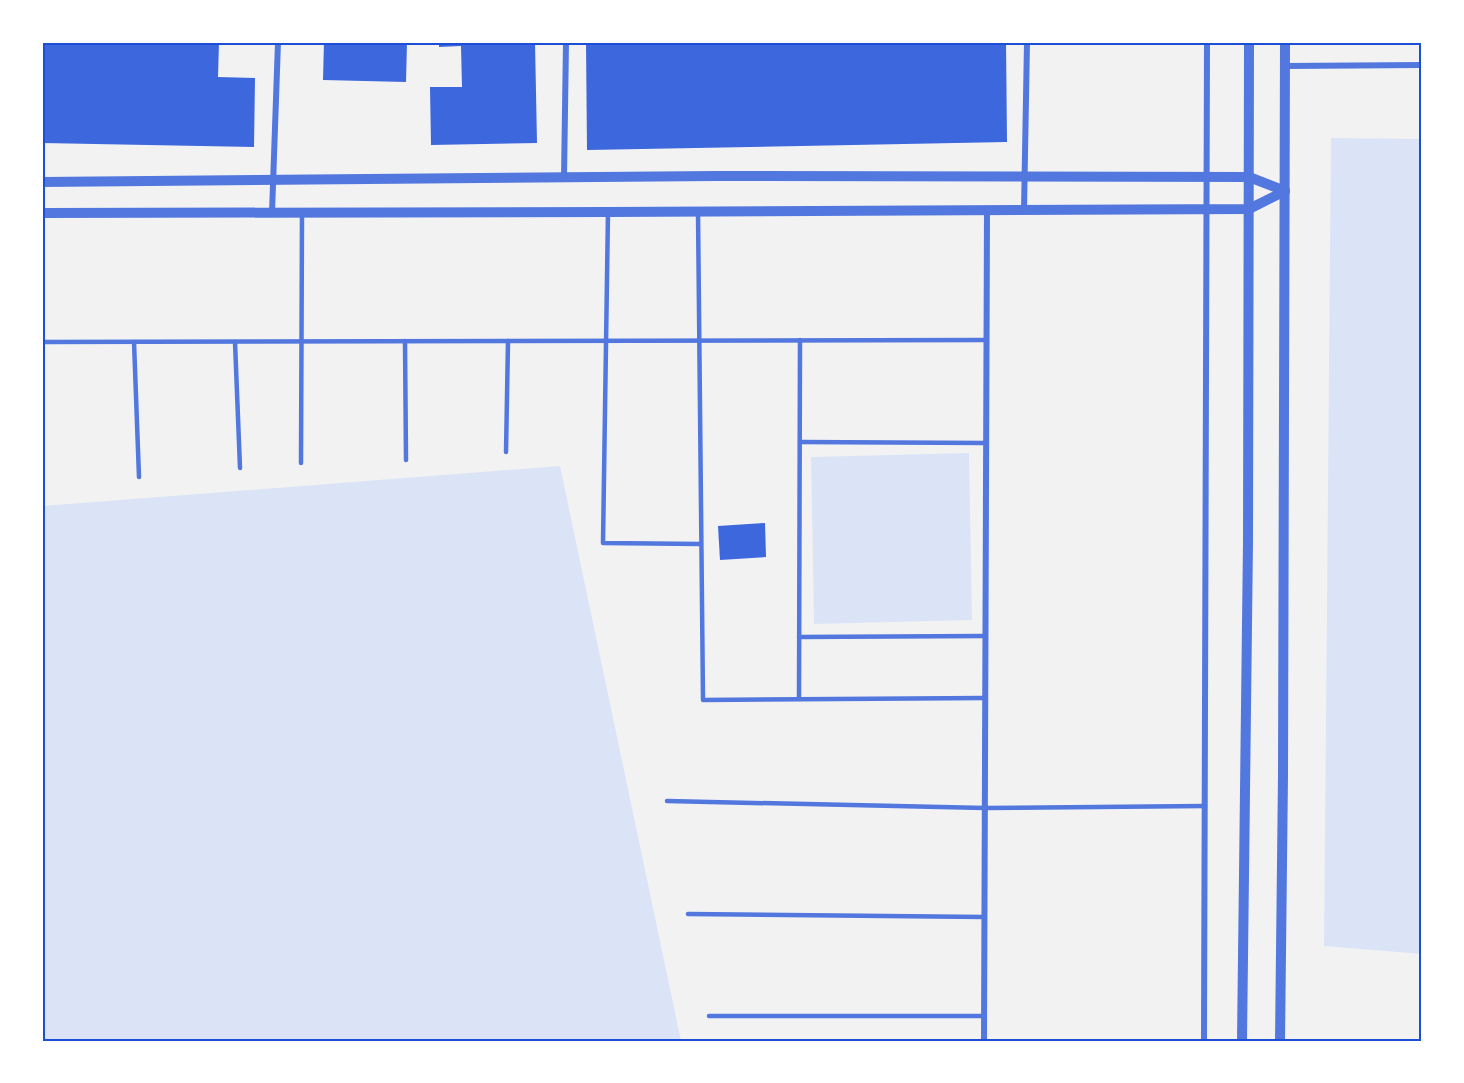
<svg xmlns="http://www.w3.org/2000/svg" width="1464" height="1083" font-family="Arial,sans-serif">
<rect width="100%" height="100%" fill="#f2f2f2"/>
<g fill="#dbe4f7">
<path d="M1331,138L1422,139V954L1324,946Z"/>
<path d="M969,453L972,620L814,624L811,457Z"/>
<path d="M560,466L681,1041H42V506Z"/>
</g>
<g fill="#3d67dc">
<path d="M42,42H219L218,77L255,78L254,147L42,143Z"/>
<path d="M324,42H407L406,82L323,80Z"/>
<path d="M439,42H535L537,143L431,145L430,87H462L461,46L439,47Z"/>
<path d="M586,42H1006L1007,142L587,150Z"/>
<path d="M765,523L766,557L720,560L718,526Z"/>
</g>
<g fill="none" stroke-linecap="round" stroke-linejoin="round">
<g stroke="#5277de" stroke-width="4.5">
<path d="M608,212L603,543L700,544"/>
<path d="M698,212L703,700L985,698"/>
<path d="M405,341L406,460"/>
<path d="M42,342L986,340"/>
<path d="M134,342L139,477"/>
<path d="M235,342L240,468"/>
<path d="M800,442L986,443"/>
<path d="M506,452L508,341"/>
<path d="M301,463L302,213"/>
<path d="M799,637L985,636"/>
<path d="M799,699L800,340"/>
<path d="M667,801L985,808L1205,806"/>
<path d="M688,914L984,917"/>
<path d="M709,1016H984"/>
</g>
<g stroke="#5277de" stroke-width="6">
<path d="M1285,66L1422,65"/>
<path d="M564,178L566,42"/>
<path d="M1024,210L1027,42"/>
<path d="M272,213L278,42"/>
<path d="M984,1041L987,211"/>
<path d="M1204,1041L1207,42"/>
</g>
<g stroke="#5277de" stroke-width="10">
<path d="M42,182L715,176L1249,177L1285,191"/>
<path d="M42,213L608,212L1249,209L1285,191"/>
<path d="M1242,1041L1248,541L1249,42"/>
<path d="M1280,1041L1283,775L1285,42"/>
</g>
</g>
<rect width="1464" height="1083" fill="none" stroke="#ffffff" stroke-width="87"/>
<rect x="44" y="44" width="1376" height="996" fill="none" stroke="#1d4ed8" stroke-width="2"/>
</svg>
